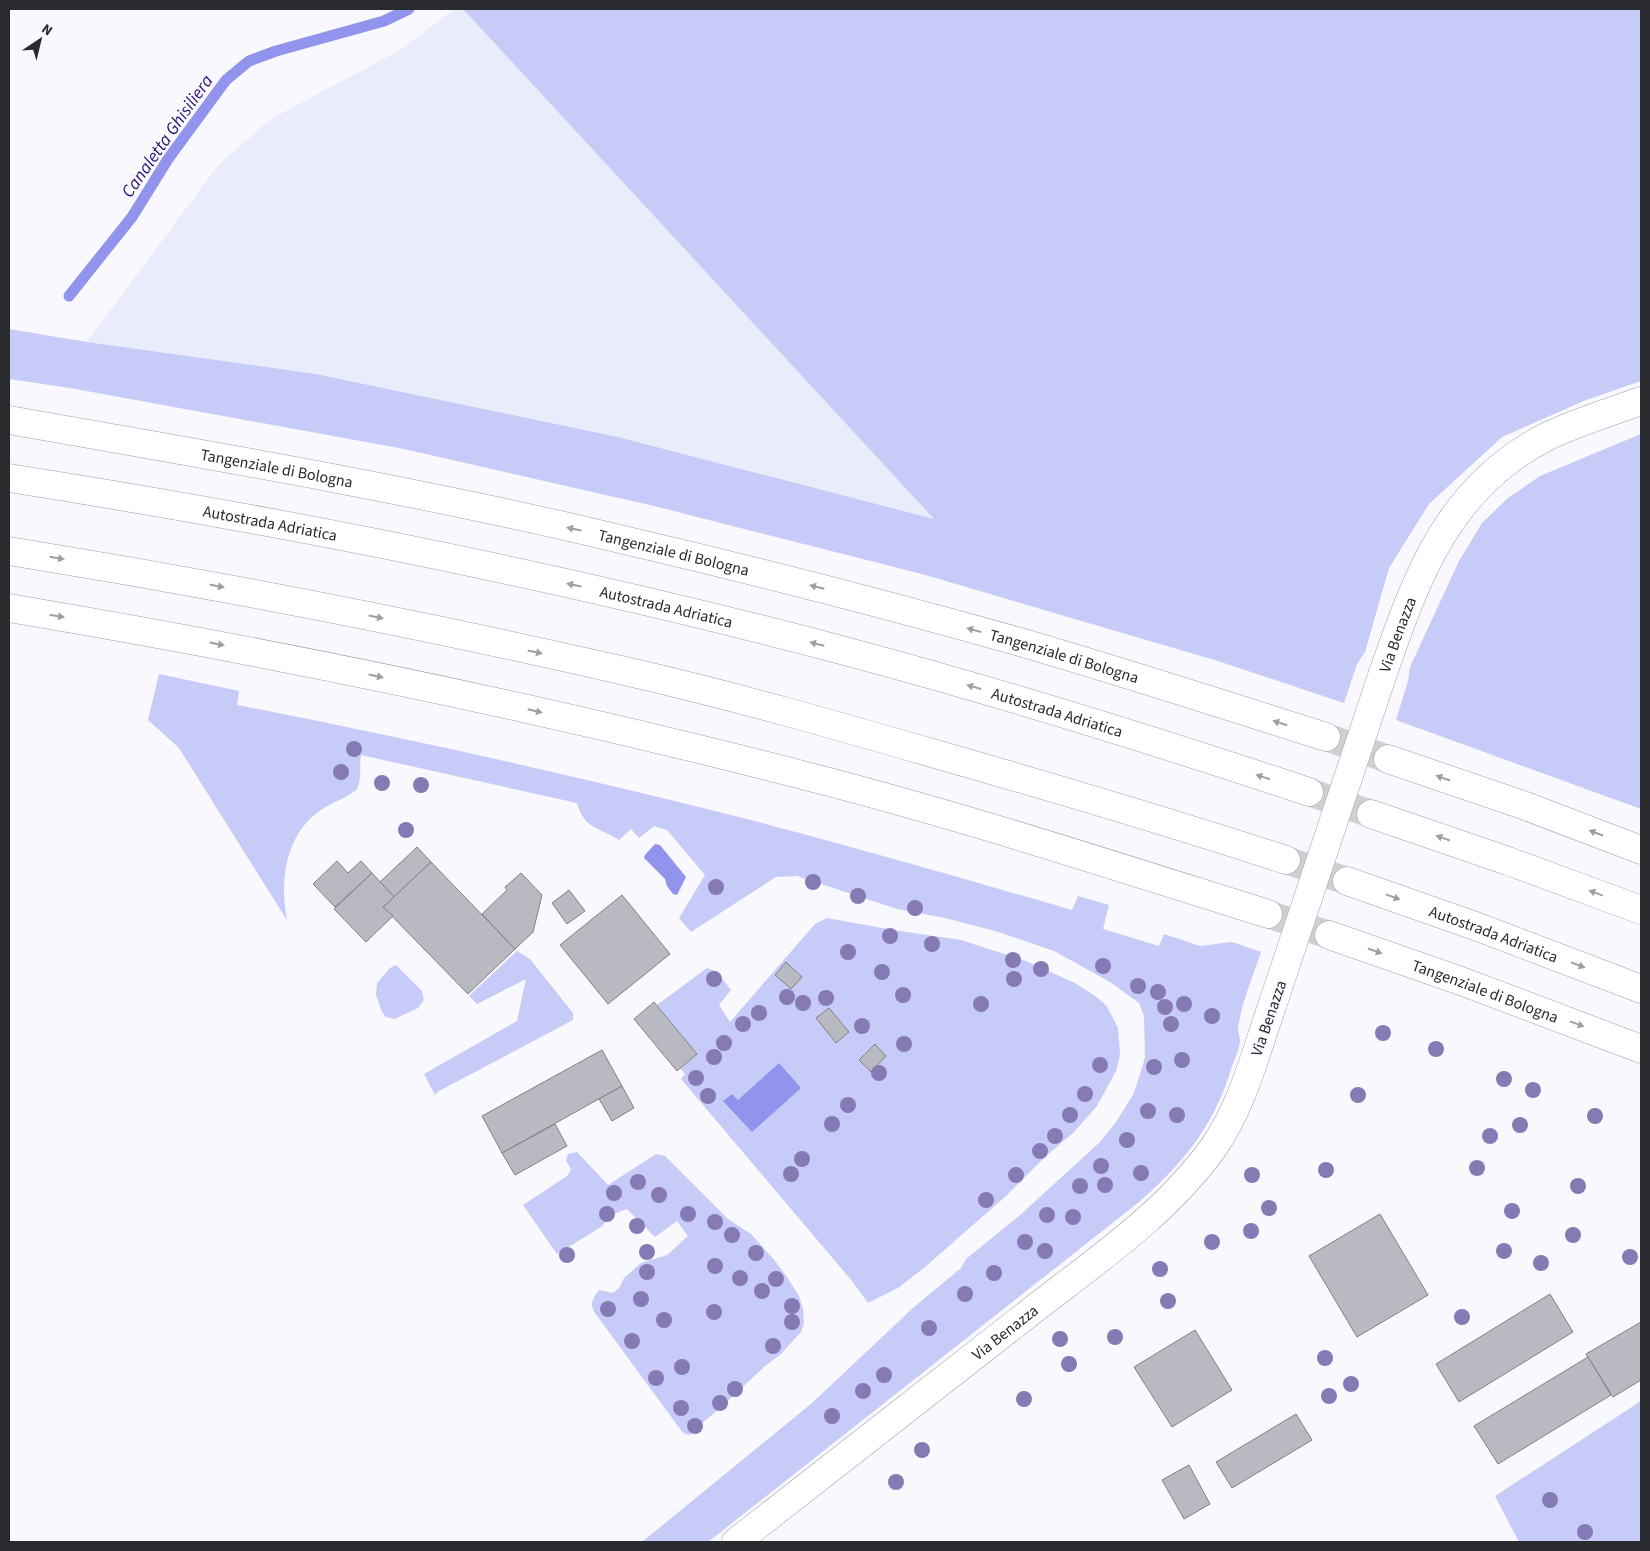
<svg xmlns="http://www.w3.org/2000/svg" width="1650" height="1551" font-family="'Source Sans 3',sans-serif">
<rect width="100%" height="100%" fill="#f8f8fe"/>
<path fill="#eaecfc" d="M454,9H463L935,520L618,437L316,374L87,342L219,164L271,119L402,49Z"/>
<g fill="#c7cbf8">
<path d="M463,9H1641V381L1586,400L1502,437L1429,504L1389,568L1365,652L1357,664L1344,703L1218,661L922,574L654,506L404,449L70,388L9,379V329L87,342L316,374L618,437L934,519Z"/>
<path d="M1641,434V809L1396,720L1408,681L1410,667L1459,561L1482,523L1508,498L1540,476Z"/>
<path d="M159,674L239,691L237,705C406,738 573,775 739,817C851,846 961,878 1072,910L1078,896L1109,905L1103,929L1159,946L1164,934L1200,946L1232,942L1261,952C1253,976 1241,1004 1238,1029C1238,1033 1240,1036 1240,1040C1240,1048 1235,1058 1232,1066C1215,1124 1184,1163 1139,1202L708,1542H642L812,1403L914,1307L961,1268L966,1259L1019,1216L1100,1142L1116,1122L1134,1093L1145,1058L1144,1016L1139,1003L1110,982L1054,951L995,931L945,918L897,909L797,876L776,877L691,932L679,918L705,875L667,830L654,826L639,838L631,829L619,840C599,827 584,829 577,803L361,755C359,765 362,780 357,789C352,795 332,803 324,808C286,831 279,880 287,920L179,748L148,720Z"/>
<path d="M827,918L893,930L961,940L1026,961L1075,983L1095,996L1106,1005L1118,1028L1120,1055L1116,1071L1097,1106L1074,1132L1045,1157L1006,1196L925,1267L898,1288L868,1303L852,1281L681,1079L685,1074L680,1068L697,1054L657,1005L707,968L716,971L731,990L719,1005L730,1022L815,924Z"/>
<path d="M517,951L530,959L573,1013V1020L439,1091L435,1095L424,1074L517,1021L526,979L477,1004L469,996Z"/>
<path d="M396,965L422,991L424,1000L418,1008L401,1016L394,1019L386,1017L382,1012L376,995L377,983L390,968Z"/>
<path d="M577,1152L608,1185L656,1154L665,1156L728,1219L751,1234L776,1262L787,1277L799,1296L803,1309L804,1323L801,1332L790,1344L781,1354L765,1366L729,1400L699,1426L690,1435L683,1433L595,1313C589,1304 593,1298 599,1290L613,1293L619,1288L624,1278L641,1263L667,1255L688,1236L677,1221L655,1237L627,1209L614,1214L601,1227L557,1254L523,1205L567,1176L571,1170L566,1160L568,1154Z"/>
<path d="M1641,1401V1542H1519L1495,1496Z"/>
</g>
<g fill="#9194ec">
<path d="M655,844L660,845L686,877L677,895L673,894L667,886L665,879L644,858L645,855Z"/>
<path d="M779,1063L801,1088L752,1132L723,1101L732,1094L738,1100Z"/>
</g>
<g fill="none" stroke-linecap="round" stroke-linejoin="round">
<path stroke="#9194ec" stroke-width="11" d="M69,296L132,217L168,159L226,80L249,61L276,51L384,21L409,9"/>
</g>
<g fill="#b8b9c1" stroke="#808088">
<path d="M417,847L431,862L394,897L380,882Z"/>
<path d="M337,861L348,873L361,861L372,873L335,907L313,884Z"/>
<path d="M431,862L515,949L468,994L383,907Z"/>
<path d="M372,873L394,897L383,907L393,916L366,942L334,909Z"/>
<path d="M521,873L542,895L533,932L515,949L482,914L507,890L505,887Z"/>
<path d="M569,890L585,911L567,924L552,903Z"/>
<path d="M622,895L670,954L608,1004L560,945Z"/>
<path d="M786,962L802,977L791,989L775,975Z"/>
<path d="M654,1002L697,1054L677,1071L634,1019Z"/>
<path d="M829,1008L849,1032L836,1043L816,1018Z"/>
<path d="M875,1044L886,1056L871,1072L859,1060Z"/>
<path d="M602,1050L622,1086L502,1153L482,1116Z"/>
<path d="M622,1086L634,1108L612,1121L599,1099Z"/>
<path d="M555,1124L567,1146L515,1175L502,1153Z"/>
<path d="M1380,1214L1428,1295L1357,1337L1309,1256Z"/>
<path d="M1550,1294L1573,1332L1459,1402L1436,1364Z"/>
<path d="M1641,1322V1380L1613,1397L1586,1354Z"/>
<path d="M1195,1330L1232,1390L1172,1427L1134,1367Z"/>
<path d="M1588,1357L1611,1395L1498,1464L1474,1426Z"/>
<path d="M1296,1414L1312,1440L1232,1488L1216,1462Z"/>
<path d="M1189,1465L1210,1504L1184,1519L1162,1480Z"/>
</g>
<g fill="none" stroke-linecap="round" stroke-linejoin="round">
<g stroke="#cfcfd4" stroke-width="28" stroke-dasharray="28 14" stroke-linecap="butt">
<path d="M1326,737L1388,759"/>
<path d="M1309,792L1371,814"/>
<path d="M1286,860L1347,881"/>
<path d="M1268,914L1329,935"/>
</g>
<g stroke="#a0a1a9" stroke-width="29">
<g id="minor">
<path id="s1" d="M1383,673C1417,575 1449,486 1548,436C1578,422 1610,412 1641,401"/>
<path id="s2" d="M736,1542C834,1466 931,1389 1029,1313C1093,1263 1166,1214 1213,1148C1242,1107 1255,1055 1271,1009"/>
</g>
</g>
<g stroke="#a0a1a9" stroke-width="29">
<g id="highway">
<path id="s3" d="M9,420C215,456 421,491 624,540C757,571 889,605 1020,642C1123,672 1225,705 1326,737"/>
<path id="s4" d="M9,478C290,522 570,578 845,651C1002,693 1156,741 1309,792"/>
<path d="M9,551C220,585 430,626 638,674C737,697 835,725 932,753C1051,787 1169,822 1286,860"/>
<path d="M9,608C277,653 543,708 806,776C962,816 1115,866 1268,914"/>
<path d="M1388,759L1523,805L1641,850"/>
<path d="M1371,814L1508,861L1641,910"/>
<path id="s5" d="M1347,881L1478,927L1641,989"/>
<path id="s6" d="M1329,935L1461,981L1641,1049"/>
</g>
</g>
<use href="#minor" stroke="#fff" stroke-width="28"/>
<use href="#highway" stroke="#fff" stroke-width="28"/>
<g stroke="#a0a1a9" stroke-width="29" stroke-linecap="butt">
<path id="minor-bridge" d="M1271,1009L1383,673"/>
</g>
<use href="#minor-bridge" stroke="#fff" stroke-width="28"/>
</g>
<g fill="#867ab5">
<circle cx="354" cy="749" r="8"/>
<circle cx="341" cy="772" r="8"/>
<circle cx="382" cy="783" r="8"/>
<circle cx="421" cy="785" r="8"/>
<circle cx="406" cy="830" r="8"/>
<circle cx="813" cy="882" r="8"/>
<circle cx="716" cy="887" r="8"/>
<circle cx="858" cy="896" r="8"/>
<circle cx="915" cy="908" r="8"/>
<circle cx="890" cy="936" r="8"/>
<circle cx="932" cy="944" r="8"/>
<circle cx="848" cy="952" r="8"/>
<circle cx="1013" cy="960" r="8"/>
<circle cx="1103" cy="966" r="8"/>
<circle cx="1041" cy="969" r="8"/>
<circle cx="882" cy="972" r="8"/>
<circle cx="714" cy="979" r="8"/>
<circle cx="1014" cy="979" r="8"/>
<circle cx="1138" cy="986" r="8"/>
<circle cx="1158" cy="992" r="8"/>
<circle cx="903" cy="995" r="8"/>
<circle cx="787" cy="997" r="8"/>
<circle cx="826" cy="998" r="8"/>
<circle cx="803" cy="1003" r="8"/>
<circle cx="981" cy="1004" r="8"/>
<circle cx="1184" cy="1004" r="8"/>
<circle cx="1165" cy="1007" r="8"/>
<circle cx="759" cy="1013" r="8"/>
<circle cx="1212" cy="1016" r="8"/>
<circle cx="743" cy="1024" r="8"/>
<circle cx="1171" cy="1024" r="8"/>
<circle cx="862" cy="1026" r="8"/>
<circle cx="1383" cy="1033" r="8"/>
<circle cx="724" cy="1043" r="8"/>
<circle cx="904" cy="1044" r="8"/>
<circle cx="1436" cy="1049" r="8"/>
<circle cx="714" cy="1057" r="8"/>
<circle cx="1182" cy="1060" r="8"/>
<circle cx="1100" cy="1065" r="8"/>
<circle cx="1154" cy="1067" r="8"/>
<circle cx="879" cy="1073" r="8"/>
<circle cx="696" cy="1078" r="8"/>
<circle cx="1504" cy="1079" r="8"/>
<circle cx="1533" cy="1090" r="8"/>
<circle cx="1085" cy="1094" r="8"/>
<circle cx="1358" cy="1095" r="8"/>
<circle cx="708" cy="1096" r="8"/>
<circle cx="848" cy="1105" r="8"/>
<circle cx="1148" cy="1111" r="8"/>
<circle cx="1070" cy="1115" r="8"/>
<circle cx="1177" cy="1115" r="8"/>
<circle cx="1595" cy="1116" r="8"/>
<circle cx="832" cy="1124" r="8"/>
<circle cx="1520" cy="1125" r="8"/>
<circle cx="1055" cy="1136" r="8"/>
<circle cx="1490" cy="1136" r="8"/>
<circle cx="1127" cy="1140" r="8"/>
<circle cx="1040" cy="1151" r="8"/>
<circle cx="802" cy="1159" r="8"/>
<circle cx="1101" cy="1166" r="8"/>
<circle cx="1477" cy="1168" r="8"/>
<circle cx="1326" cy="1170" r="8"/>
<circle cx="1141" cy="1173" r="8"/>
<circle cx="791" cy="1174" r="8"/>
<circle cx="1016" cy="1175" r="8"/>
<circle cx="1252" cy="1175" r="8"/>
<circle cx="638" cy="1182" r="8"/>
<circle cx="1105" cy="1185" r="8"/>
<circle cx="1080" cy="1186" r="8"/>
<circle cx="1578" cy="1186" r="8"/>
<circle cx="614" cy="1193" r="8"/>
<circle cx="659" cy="1195" r="8"/>
<circle cx="986" cy="1200" r="8"/>
<circle cx="1269" cy="1208" r="8"/>
<circle cx="1512" cy="1211" r="8"/>
<circle cx="607" cy="1214" r="8"/>
<circle cx="688" cy="1214" r="8"/>
<circle cx="1047" cy="1215" r="8"/>
<circle cx="1073" cy="1217" r="8"/>
<circle cx="715" cy="1222" r="8"/>
<circle cx="637" cy="1226" r="8"/>
<circle cx="1251" cy="1231" r="8"/>
<circle cx="732" cy="1235" r="8"/>
<circle cx="1573" cy="1235" r="8"/>
<circle cx="1025" cy="1242" r="8"/>
<circle cx="1212" cy="1242" r="8"/>
<circle cx="1045" cy="1251" r="8"/>
<circle cx="1504" cy="1251" r="8"/>
<circle cx="647" cy="1252" r="8"/>
<circle cx="756" cy="1253" r="8"/>
<circle cx="567" cy="1255" r="8"/>
<circle cx="1630" cy="1257" r="8"/>
<circle cx="1541" cy="1263" r="8"/>
<circle cx="715" cy="1266" r="8"/>
<circle cx="1160" cy="1269" r="8"/>
<circle cx="647" cy="1272" r="8"/>
<circle cx="994" cy="1273" r="8"/>
<circle cx="740" cy="1278" r="8"/>
<circle cx="776" cy="1279" r="8"/>
<circle cx="762" cy="1291" r="8"/>
<circle cx="965" cy="1294" r="8"/>
<circle cx="641" cy="1299" r="8"/>
<circle cx="1168" cy="1301" r="8"/>
<circle cx="792" cy="1306" r="8"/>
<circle cx="608" cy="1309" r="8"/>
<circle cx="714" cy="1312" r="8"/>
<circle cx="1462" cy="1317" r="8"/>
<circle cx="664" cy="1320" r="8"/>
<circle cx="792" cy="1322" r="8"/>
<circle cx="929" cy="1328" r="8"/>
<circle cx="1115" cy="1337" r="8"/>
<circle cx="1060" cy="1339" r="8"/>
<circle cx="632" cy="1341" r="8"/>
<circle cx="773" cy="1346" r="8"/>
<circle cx="1325" cy="1358" r="8"/>
<circle cx="1069" cy="1364" r="8"/>
<circle cx="682" cy="1367" r="8"/>
<circle cx="884" cy="1375" r="8"/>
<circle cx="656" cy="1378" r="8"/>
<circle cx="1351" cy="1384" r="8"/>
<circle cx="735" cy="1389" r="8"/>
<circle cx="863" cy="1391" r="8"/>
<circle cx="1329" cy="1396" r="8"/>
<circle cx="1024" cy="1399" r="8"/>
<circle cx="720" cy="1403" r="8"/>
<circle cx="681" cy="1408" r="8"/>
<circle cx="832" cy="1416" r="8"/>
<circle cx="695" cy="1426" r="8"/>
<circle cx="922" cy="1450" r="8"/>
<circle cx="896" cy="1482" r="8"/>
<circle cx="1550" cy="1500" r="8"/>
<circle cx="1585" cy="1532" r="8"/>
</g>
<defs><path id="oneway-solid" d="M-6-.8H1V-3.2L6.5 0L1 3.2V.8H-6Z" transform="scale(1.25)"/></defs>
<g fill="#9f9fa0">
<use href="#oneway-solid" transform="translate(574 529) rotate(-168)"/>
<use href="#oneway-solid" transform="translate(57 558) rotate(9)"/>
<use href="#oneway-solid" transform="translate(574 585) rotate(-168)"/>
<use href="#oneway-solid" transform="translate(217 586) rotate(11)"/>
<use href="#oneway-solid" transform="translate(817 587) rotate(-166)"/>
<use href="#oneway-solid" transform="translate(57 616) rotate(9)"/>
<use href="#oneway-solid" transform="translate(376 617) rotate(11)"/>
<use href="#oneway-solid" transform="translate(974 630) rotate(-165)"/>
<use href="#oneway-solid" transform="translate(217 644) rotate(11)"/>
<use href="#oneway-solid" transform="translate(817 644) rotate(-166)"/>
<use href="#oneway-solid" transform="translate(535 652) rotate(12)"/>
<use href="#oneway-solid" transform="translate(376 676) rotate(12)"/>
<use href="#oneway-solid" transform="translate(974 687) rotate(-164)"/>
<use href="#oneway-solid" transform="translate(535 711) rotate(13)"/>
<use href="#oneway-solid" transform="translate(1280 723) rotate(-162)"/>
<use href="#oneway-solid" transform="translate(1263 777) rotate(-162)"/>
<use href="#oneway-solid" transform="translate(1443 778) rotate(-161)"/>
<use href="#oneway-solid" transform="translate(1596 833) rotate(-159)"/>
<use href="#oneway-solid" transform="translate(1443 838) rotate(-161)"/>
<use href="#oneway-solid" transform="translate(1596 893) rotate(-160)"/>
<use href="#oneway-solid" transform="translate(1393 897) rotate(20)"/>
<use href="#oneway-solid" transform="translate(1375 951) rotate(19)"/>
<use href="#oneway-solid" transform="translate(1578 965) rotate(21)"/>
<use href="#oneway-solid" transform="translate(1577 1024) rotate(20)"/>
</g>
<g text-anchor="middle" stroke-width="4.5" stroke-linejoin="round" paint-order="stroke">
<g font-size="16" fill="#292a2d" stroke="#f8f8fe">
<text dy="6" stroke="none"><textPath href="#s3" startOffset="272">Tangenziale di Bologna</textPath></text>
<text dy="6" stroke="none"><textPath href="#s4" startOffset="265">Autostrada Adriatica</textPath></text>
<text dy="6" stroke="none"><textPath href="#s3" startOffset="678">Tangenziale di Bologna</textPath></text>
<text dy="6" stroke="none"><textPath href="#s4" startOffset="670">Autostrada Adriatica</textPath></text>
<text dy="6" stroke="none"><textPath href="#s1" startOffset="41">Via Benazza</textPath></text>
<text dy="6" stroke="none"><textPath href="#s3" startOffset="1082">Tangenziale di Bologna</textPath></text>
<text dy="6" stroke="none"><textPath href="#s4" startOffset="1075">Autostrada Adriatica</textPath></text>
<text dy="6" stroke="none"><textPath href="#s5" startOffset="156">Autostrada Adriatica</textPath></text>
<text dy="6" stroke="none"><textPath href="#s6" startOffset="166">Tangenziale di Bologna</textPath></text>
<text transform="translate(1268 1018) rotate(-71)" y="6">Via Benazza</text>
<text dy="6" stroke="none"><textPath href="#s2" startOffset="341">Via Benazza</textPath></text>
</g>
<g font-size="18" font-style="italic" fill="#260e77" stroke="#f8f8fe">
<text transform="translate(167 136) rotate(-55)" y="6">Canaletta Ghisiliera</text>
</g>
</g>
<rect width="1650" height="1551" fill="none" stroke="#292a2d" stroke-width="20"/>
<g transform="translate(40 40) rotate(35)" stroke="#f8f8fe" stroke-width="4" paint-order="stroke">
<path d="M0-4L9 19L0 12L-9 19Z" fill="#292a2d"/>
<text y="-8" font-size="14" font-weight="bold" text-anchor="middle" fill="#292a2d">N</text>
</g>
</svg>
